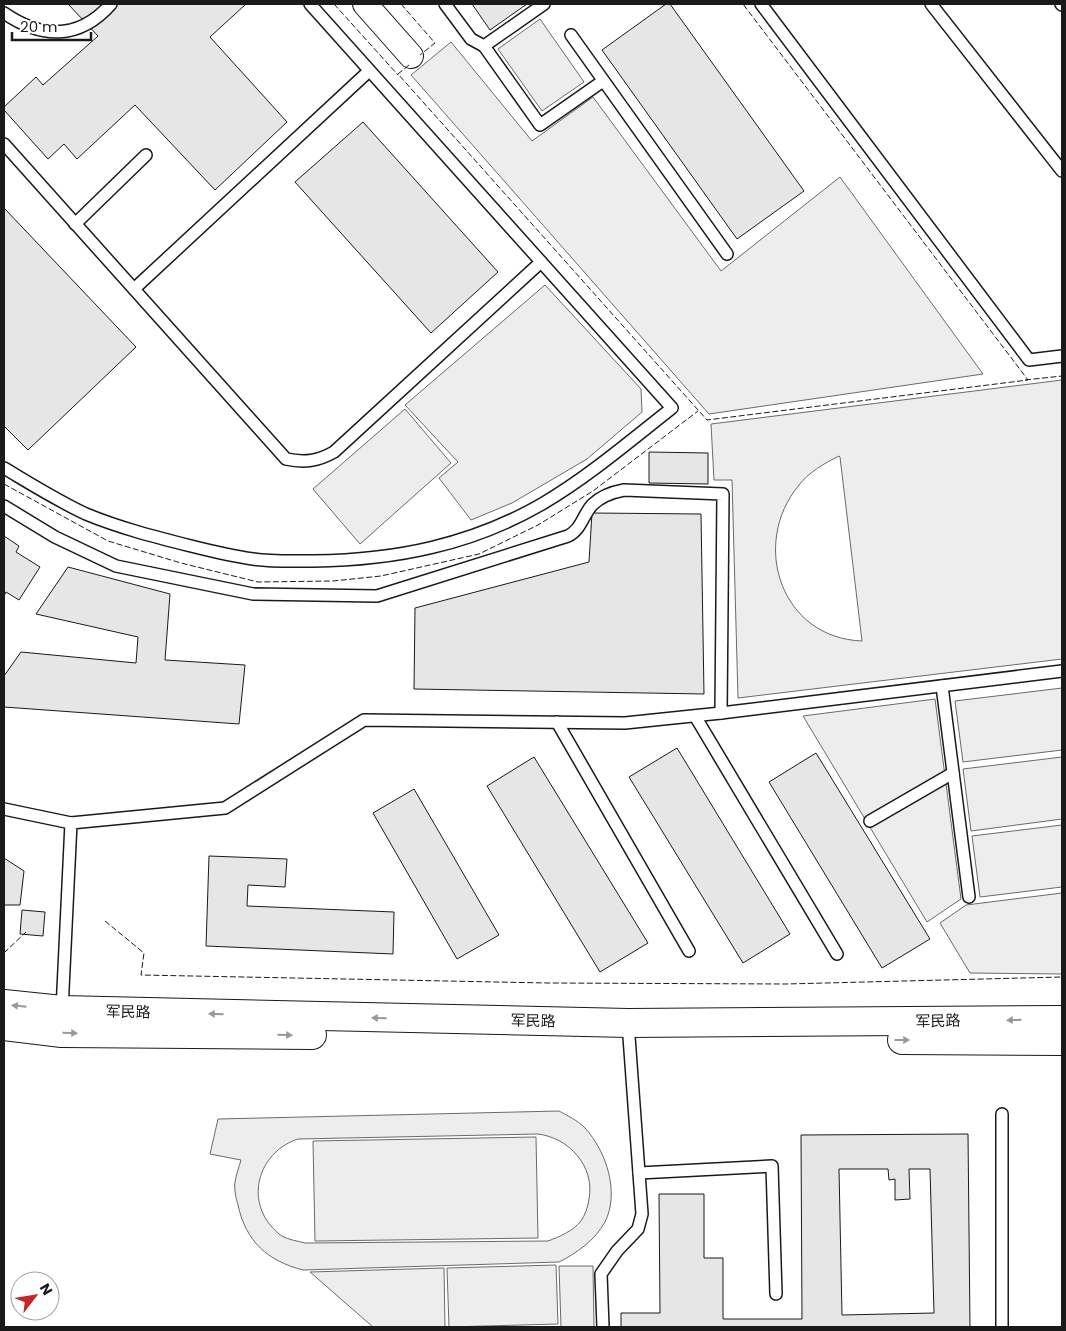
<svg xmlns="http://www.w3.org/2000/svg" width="1066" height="1331" font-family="Poppins,'Noto Sans SC',sans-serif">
<rect width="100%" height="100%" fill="#fff"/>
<g fill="#ededed" stroke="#6a6a6a" fill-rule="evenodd">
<path d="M540,19L584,82L542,111L498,49Z"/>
<path d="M451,42L532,141L593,97L721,271L840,177L983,374L709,414L411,75Z"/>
<path d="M545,285L641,389L642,412L587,459L512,503L471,520L439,478L458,462L405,405Z"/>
<path d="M1062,380V659L738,698L732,480H714L711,424ZM839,456L840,457L862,641C781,638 750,544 799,485C809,472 825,463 839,456Z"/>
<path d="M405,409L451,463L360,544L313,489Z"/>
<path d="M1062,688V750L963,762L955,701Z"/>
<path d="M935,699L961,899L927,922L803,716Z"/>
<path d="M1062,757V819L971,831L963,769Z"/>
<path d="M1062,825V887L980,897L972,836Z"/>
<path d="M1062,893V974L970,973L940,923L966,905Z"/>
<path d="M559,1111C568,1116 577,1120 585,1128C606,1151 620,1192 605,1222C595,1240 577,1253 559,1262L303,1270C268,1261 246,1242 238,1205C236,1198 234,1190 235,1182C236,1175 239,1167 241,1160L210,1154L218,1119ZM538,1134C569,1138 595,1166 589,1199C588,1207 585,1215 581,1221C573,1231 559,1237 548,1241L305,1243C298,1241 289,1240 282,1236C278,1234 274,1229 271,1226C245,1195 261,1151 298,1139Z"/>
<path d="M536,1137L538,1238L315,1241L313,1141Z"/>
<path d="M556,1265L558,1324L449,1327L447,1268Z"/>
<path d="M559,1266H593L594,1327H561Z"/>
<path d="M444,1268L445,1327H373L310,1272Z"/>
</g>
<g fill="#e6e6e6" stroke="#1a1a1a" fill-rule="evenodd">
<path d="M68,4H246L210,37L287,122L215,190L135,105L77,159L64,144L48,159L4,110V107L36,77L43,85L98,36Z"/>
<path d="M472,4H527L490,30Z"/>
<path d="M666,4H670L804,191L737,239L602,50Z"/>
<path d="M363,122L498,272L431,333L295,182Z"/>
<path d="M4,208L136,347L28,450L4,426Z"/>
<path d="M649,452L708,453V484L649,483Z"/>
<path d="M592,513L701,514L704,694L414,689L415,608L589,562Z"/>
<path d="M4,536L19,546L16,552L40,567L19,600L6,592L4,596Z"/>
<path d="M68,567L170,594L165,660L245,665L239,724L4,707V676L21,652L136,663L138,637L36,614Z"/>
<path d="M677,748L790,934L743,963L629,777Z"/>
<path d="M816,753L930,939L882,968L769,782Z"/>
<path d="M534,757L648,943L600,972L487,786Z"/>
<path d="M414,789L499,935L457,959L373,813Z"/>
<path d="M209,856L287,859L285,887L248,885L247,906L394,912L393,954L206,946Z"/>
<path d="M4,858L24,871L20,905H4Z"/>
<path d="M22,910L45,912L43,936L20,934Z"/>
<path d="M968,1134L970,1327H621V1313H660L659,1194H704V1258H723V1319H802L801,1135ZM839,1169H888L889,1180L895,1179V1200L910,1199L909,1169H930L934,1313L842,1315Z"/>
</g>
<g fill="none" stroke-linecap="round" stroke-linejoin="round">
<g stroke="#1a1a1a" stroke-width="14">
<g id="lane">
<path d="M445,4L471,39L484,46L544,4"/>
<path d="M761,4L1029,360L1062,356"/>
<path d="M931,4L1062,171"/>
<path d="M1061,4L1062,5"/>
<path d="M4,13C42,39 79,40 111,4"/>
<path d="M571,35L727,254"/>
<path d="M484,46L540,125L603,81"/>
<path d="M4,144L286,459C305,463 318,461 334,452L541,262"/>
<path d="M75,224L146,155"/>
<path d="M134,289L369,71"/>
<path d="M4,468C31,484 58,501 86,514C120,528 155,537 191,546C211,551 232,556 253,559C273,562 294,561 314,561C395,560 471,545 542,504C588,477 630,441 672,408L310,4"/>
<path d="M4,506L55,537L116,566L253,594L377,596L568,536C581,530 583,515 592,505C600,497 613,492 624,490L723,494L721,713"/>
<path d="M942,686L969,897"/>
<path d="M695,716L837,954"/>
<path d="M557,722L689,951"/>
<path d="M4,809L71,823"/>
<path d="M870,821L953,773"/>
<path d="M62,1010L71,823L225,808L364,720L625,723L721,713L1062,671"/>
<path d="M639,1173L772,1166L776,1294"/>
<path d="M603,1327L601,1274L617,1251L638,1229L642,1214L628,1023"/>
<path d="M1002,1327V1114"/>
</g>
</g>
<g stroke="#1a1a1a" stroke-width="26">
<path id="street" d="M365,4L411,56"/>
</g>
<g stroke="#1a1a1a" stroke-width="30">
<g id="secondary">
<path d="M4,1004L62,1010L628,1023L1062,1020"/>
<path d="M4,1026L62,1033L312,1035"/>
<path d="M902,1040L1062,1041"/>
</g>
</g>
<use href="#lane" stroke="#fff" stroke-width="11"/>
<use href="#street" stroke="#fff" stroke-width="24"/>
<use href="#secondary" stroke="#fff" stroke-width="28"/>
<g stroke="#1a1a1a" stroke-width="1" stroke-dasharray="6 2.5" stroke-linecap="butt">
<path d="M334,4L398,75"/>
<path d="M401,4L435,43L420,55"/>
<path d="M409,65L398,74L707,420L1028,380L743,4"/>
<path d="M1025,380L1062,376"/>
<path d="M4,484L108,541L181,563L258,582L333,581L381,576L479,554L538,525L593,491L698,411"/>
<path d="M105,921L144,953L141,975L548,983L786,984L1062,977"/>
<path d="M4,953L26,932"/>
</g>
</g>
<defs><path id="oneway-solid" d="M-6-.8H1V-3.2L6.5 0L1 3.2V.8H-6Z" transform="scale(1.25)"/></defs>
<g fill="#989898">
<use href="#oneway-solid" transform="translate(19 1006) rotate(-174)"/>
<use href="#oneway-solid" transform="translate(216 1014) rotate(-179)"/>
<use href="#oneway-solid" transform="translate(379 1018) rotate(-179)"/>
<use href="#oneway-solid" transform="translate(1014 1020) rotate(179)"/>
<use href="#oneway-solid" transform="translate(70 1033) rotate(1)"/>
<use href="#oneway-solid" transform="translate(285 1035) rotate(1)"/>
<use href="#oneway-solid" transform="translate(902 1040)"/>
</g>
<g text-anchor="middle" stroke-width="4" stroke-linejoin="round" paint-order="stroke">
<g font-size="15" fill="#1a1a1a" stroke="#fff">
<text transform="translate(128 1012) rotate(1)" y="5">军民路</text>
<text transform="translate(533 1021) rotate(1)" y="5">军民路</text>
<text transform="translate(938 1021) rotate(-1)" y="5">军民路</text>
</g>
</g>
<rect width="1066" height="1331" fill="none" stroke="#1a1a1a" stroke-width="10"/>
<g transform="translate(35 1296) rotate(59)"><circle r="24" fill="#ffffff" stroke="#a3a3a3"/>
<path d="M0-4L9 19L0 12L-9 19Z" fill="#c62828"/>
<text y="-8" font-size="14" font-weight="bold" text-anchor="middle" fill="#1a1a1a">N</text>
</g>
<path d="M12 32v8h79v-8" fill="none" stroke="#1a1a1a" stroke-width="2.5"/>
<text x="20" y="32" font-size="15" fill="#1a1a1a" stroke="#ffffff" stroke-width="4" paint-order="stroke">20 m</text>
</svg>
